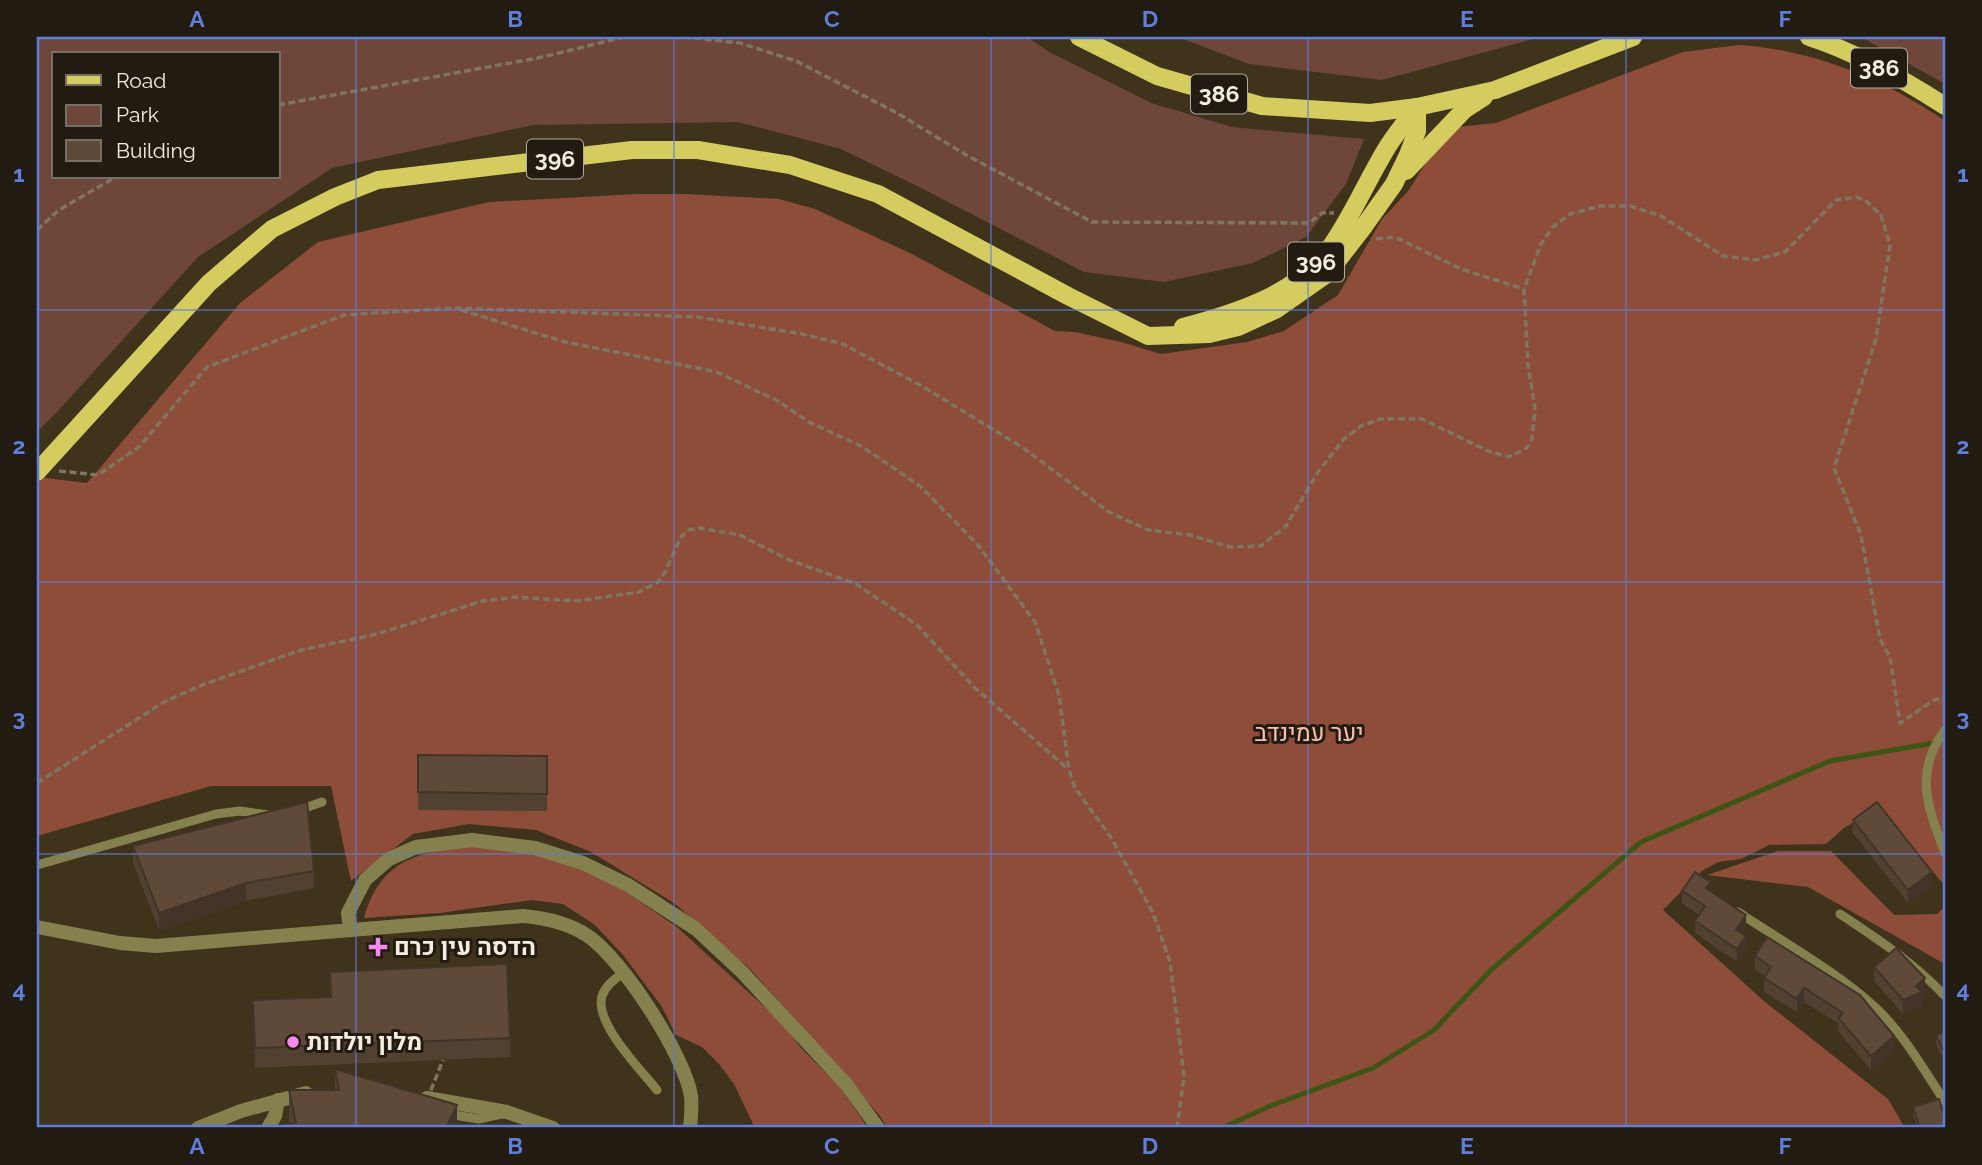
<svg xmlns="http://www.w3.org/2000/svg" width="1982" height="1165" font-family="Raleway,Heebo,sans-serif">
<rect width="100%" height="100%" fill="#3f331c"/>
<g fill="#6f463a" fill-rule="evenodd">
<path d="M37,37H1027L1051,53L1151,103L1232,127L1364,139L1346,184L1306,237L1253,263L1164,282L1084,272L917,186L841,149L738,122L533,125L332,168L198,257L57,412L37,432ZM54,54H278V177H54Z"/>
<path d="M1178,37H1541L1382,80L1249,64Z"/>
<path d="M1861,37H1945V84Z"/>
</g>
<g fill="#8e4d39">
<path d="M1739,45C1814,50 1884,79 1945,121V886L1879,807L1844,828L1826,844L1769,845L1741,859L1718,862L1702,871L1663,910L1764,1001L1888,1099L1905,1128H887L880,1116L853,1085L751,970L674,903L591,852L536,830L469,824L413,834L351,881L331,786H211L37,836V477L87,483L240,303L318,242L489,202L638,194H686L779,199L815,209L912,254L1055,331L1075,332L1121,342L1161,354L1247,342L1284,331L1338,295L1382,219L1409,190L1447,128L1496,123L1683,52Z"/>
<path d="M474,846L544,855L587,869L623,890L677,927L780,1021L802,1049L839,1086L868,1128H755L734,1084L719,1064L702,1047L676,1035L662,1007L624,956L595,925L563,904L532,900L440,913L364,918C381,858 419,852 474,846Z"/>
<path d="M1778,851H1831L1894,915L1937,914L1945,906V964L1808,887L1707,875Z"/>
</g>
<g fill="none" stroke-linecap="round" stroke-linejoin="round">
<path stroke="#3e5515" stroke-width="5" d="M1222,1128L1270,1106L1373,1068L1434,1030L1491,970L1641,842L1830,761L1945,741"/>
<g stroke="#7f7561" stroke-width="3.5" stroke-dasharray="7 3.5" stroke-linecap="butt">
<path d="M684,37L740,43L796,61L897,113L968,156L1092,222L1309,223L1322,213H1334"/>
<path d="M278,105L538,58L624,37"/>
<path d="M37,230L59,210L116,177"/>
<path d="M1376,239L1395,237L1461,269L1524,289"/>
<path d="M461,310L565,342L717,372L778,401L809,422L861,446L920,486L978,545L1035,622L1059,695L1069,770L1075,788L1112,839L1153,913L1170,962L1184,1076L1177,1128"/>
<path d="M59,471L98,475L139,447L207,367L344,315L456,308L698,317L802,334L843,344L920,385L1022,447L1109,512L1148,530L1190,535L1230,547L1261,546L1286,526L1318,472L1344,439L1361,426L1380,419H1422L1488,451L1509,457L1527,448L1532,439L1535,408L1528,366L1524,289L1541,244L1553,227L1570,214L1600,206H1631L1661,216L1723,256L1755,260L1785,252L1836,200L1856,197L1866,201L1881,215L1890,245L1876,339L1834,468L1861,535L1880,639L1890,657L1900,723L1934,700L1945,698"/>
<path d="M37,783L164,702L202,685L301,650L373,635L483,601L515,597L577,601L639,592L658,582L664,574L681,537L689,530L699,528L740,535L787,559L856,584L917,625L974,687L1068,769"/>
</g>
<g stroke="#84814f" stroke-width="9">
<path d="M1945,730C1913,773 1928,808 1945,853"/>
<path d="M296,811L322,802"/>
<path d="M37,865L216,814L240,811L269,815"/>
<path d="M1738,912C1783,942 1834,970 1875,1007C1903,1033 1924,1070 1945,1102"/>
<path d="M1840,914C1878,939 1914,963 1945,996"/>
<path d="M624,972C615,979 606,985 602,996C594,1023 641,1070 657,1090"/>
<path d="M447,1114L479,1119L506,1113"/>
</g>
<g stroke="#84814f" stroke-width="14">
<path d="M37,927L120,943L156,946L523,916C546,918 569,923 588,936C622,959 685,1056 691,1096C692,1106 691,1118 690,1128"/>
<path d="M350,930L348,913L365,880L389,859L416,847L472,840L535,848L583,863L628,885L696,929L742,972L846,1084L878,1128"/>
</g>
<g stroke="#84814f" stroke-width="14">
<path d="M427,1098L507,1112L553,1128"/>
<path d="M198,1128L241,1111L306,1093"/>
<path d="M268,1128L275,1116L278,1100"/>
</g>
<g stroke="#d4cc5f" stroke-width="18">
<path d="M1079,37L1157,76L1262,106L1370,113L1417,107L1495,90L1633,37"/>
<path d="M1809,37C1856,52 1903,79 1945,106"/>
<path d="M1406,171L1464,110L1484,97"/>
<path d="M1183,327C1234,314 1297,294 1329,249C1352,217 1367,180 1388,146C1397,132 1407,120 1417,107"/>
<path d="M37,472L209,283L272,229L335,197L378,180L632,150H698L790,165L878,194L1068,296L1148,336L1209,334L1238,327L1277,309L1327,274L1362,229L1394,184L1408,155L1417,131V107"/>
</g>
<path stroke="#7f7561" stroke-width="3.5" stroke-dasharray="7 3.5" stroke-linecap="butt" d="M427,1100L443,1060"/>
</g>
<g fill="#524031">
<path d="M418,755L547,756V811L418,810Z"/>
<path d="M1853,820L1932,885L1908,903L1853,833Z"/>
<path d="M133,846L314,871V888L246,901L159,930L133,863Z"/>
<path d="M1682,891H1711L1746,928L1742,933L1746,949L1737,962L1695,933V921L1699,915L1682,903Z"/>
<path d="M1767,937L1894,1049L1871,1070L1838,1031V1023L1804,1002L1797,1012L1764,992V978L1765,976L1755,970V956Z"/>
<path d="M1874,967L1925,991L1922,994V1005L1903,1014L1874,981Z"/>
<path d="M330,972L510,1038V1057L255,1068L253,1000L331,997Z"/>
<path d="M1945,1030V1062L1936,1045V1036Z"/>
<path d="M335,1069L457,1128L289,1124V1090H335Z"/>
<path d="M1913,1107L1945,1128H1917L1913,1116Z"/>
</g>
<g fill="#423428">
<path d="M1932,872V885L1908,903V890Z"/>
<path d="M246,883V901L159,930V913Z"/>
<path d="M1746,915V928L1736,942V930Z"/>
<path d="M1746,936V949L1737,962V949Z"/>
<path d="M1925,978V991L1922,994V1005L1903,1014V1000Z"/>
<path d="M1804,988V1002L1797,1012V999Z"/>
<path d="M1894,1036V1049L1871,1070V1056Z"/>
<path d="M457,1105V1128H446Z"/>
</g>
<g fill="#5f4a39" stroke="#423428" stroke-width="2">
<path d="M418,755L547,756V794L418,792Z"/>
<path d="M307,802L314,871L246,883L159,913L133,846Z"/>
<path d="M1877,802L1932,872L1908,890L1853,820Z"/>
<path d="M1695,872L1711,882L1706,888L1746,915L1736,930L1746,936L1737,949L1695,921L1705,906L1682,891Z"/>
<path d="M1767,937L1860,995L1894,1036L1871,1056L1838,1018L1843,1013L1804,988L1797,999L1764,978L1771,967L1755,956Z"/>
<path d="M1896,948L1925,978L1916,986L1922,992L1903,1000L1874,967Z"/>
<path d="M507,964L510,1038L255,1048L253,1000L331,997L330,972Z"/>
<path d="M1945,1030V1053L1936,1036Z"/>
<path d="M335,1069L457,1105L446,1128H268L296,1123L289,1090H339Z"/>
<path d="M1939,1099L1945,1118V1128H1920L1913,1107Z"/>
</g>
<path fill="none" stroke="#5e7eda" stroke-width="2" stroke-opacity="0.55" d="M356,37V1128M674,37V1128M991,37V1128M1308,37V1128M1626,37V1128M37,310H1945M37,582H1945M37,854H1945"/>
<g fill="#f689ed" stroke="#211b12" stroke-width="2.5">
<path d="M374.5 936.5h7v7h7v7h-7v7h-7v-7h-7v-7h7z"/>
<circle cx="293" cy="1042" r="7"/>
</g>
<g text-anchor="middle" stroke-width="6" stroke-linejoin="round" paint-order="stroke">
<g fill="#211b12" stroke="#b5aea2" stroke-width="2">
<rect x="1851" y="48.5" width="56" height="39" rx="5"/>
<rect x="1191" y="74.5" width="56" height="39" rx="5"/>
<rect x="527" y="139.5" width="56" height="39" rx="5"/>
<rect x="1288" y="242.5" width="56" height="39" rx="5"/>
</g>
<g font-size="23" font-weight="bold" fill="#f4eddf">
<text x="1879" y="76">386</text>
<text x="1219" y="102">386</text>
<text x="555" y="167">396</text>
<text x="1316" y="270">396</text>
</g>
<g font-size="24" fill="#fabeac" stroke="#211b12">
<text x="1309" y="741">יער עמינדב</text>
</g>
<g font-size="24" font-weight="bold" fill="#f4eddf" stroke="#211b12" text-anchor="start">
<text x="394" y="955">הדסה עין כרם</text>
<text x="307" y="1050">מלון יולדות</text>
</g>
</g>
<rect width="1982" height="1165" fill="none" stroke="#211b12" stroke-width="77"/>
<rect x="52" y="52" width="228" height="126" fill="#211b12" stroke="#756f64" stroke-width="2"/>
<rect x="66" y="75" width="35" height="10" fill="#d4cc5f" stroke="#756f64" stroke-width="2"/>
<text x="116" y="88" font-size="21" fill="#f4eddf">Road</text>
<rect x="66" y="105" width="35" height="21" fill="#6f463a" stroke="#756f64" stroke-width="2"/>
<text x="116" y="122" font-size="21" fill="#f4eddf">Park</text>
<rect x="66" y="140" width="35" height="21" fill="#5f4a39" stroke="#756f64" stroke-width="2"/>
<text x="116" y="158" font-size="21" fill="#f4eddf">Building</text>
<rect x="38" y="38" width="1906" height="1088" fill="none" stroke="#5e7eda" stroke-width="2.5"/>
<g font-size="23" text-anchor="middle" font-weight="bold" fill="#5e7eda">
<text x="197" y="27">A</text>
<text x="515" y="27">B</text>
<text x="832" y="27">C</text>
<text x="1150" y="27">D</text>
<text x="1467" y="27">E</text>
<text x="1785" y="27">F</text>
<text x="19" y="182">1</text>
<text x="1963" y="182">1</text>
<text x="19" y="454">2</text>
<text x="1963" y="454">2</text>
<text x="19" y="726">3</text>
<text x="1963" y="726">3</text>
<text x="19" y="998">4</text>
<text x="1963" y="998">4</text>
<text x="197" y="1154">A</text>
<text x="515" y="1154">B</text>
<text x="832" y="1154">C</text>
<text x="1150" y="1154">D</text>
<text x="1467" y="1154">E</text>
<text x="1785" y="1154">F</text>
</g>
</svg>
